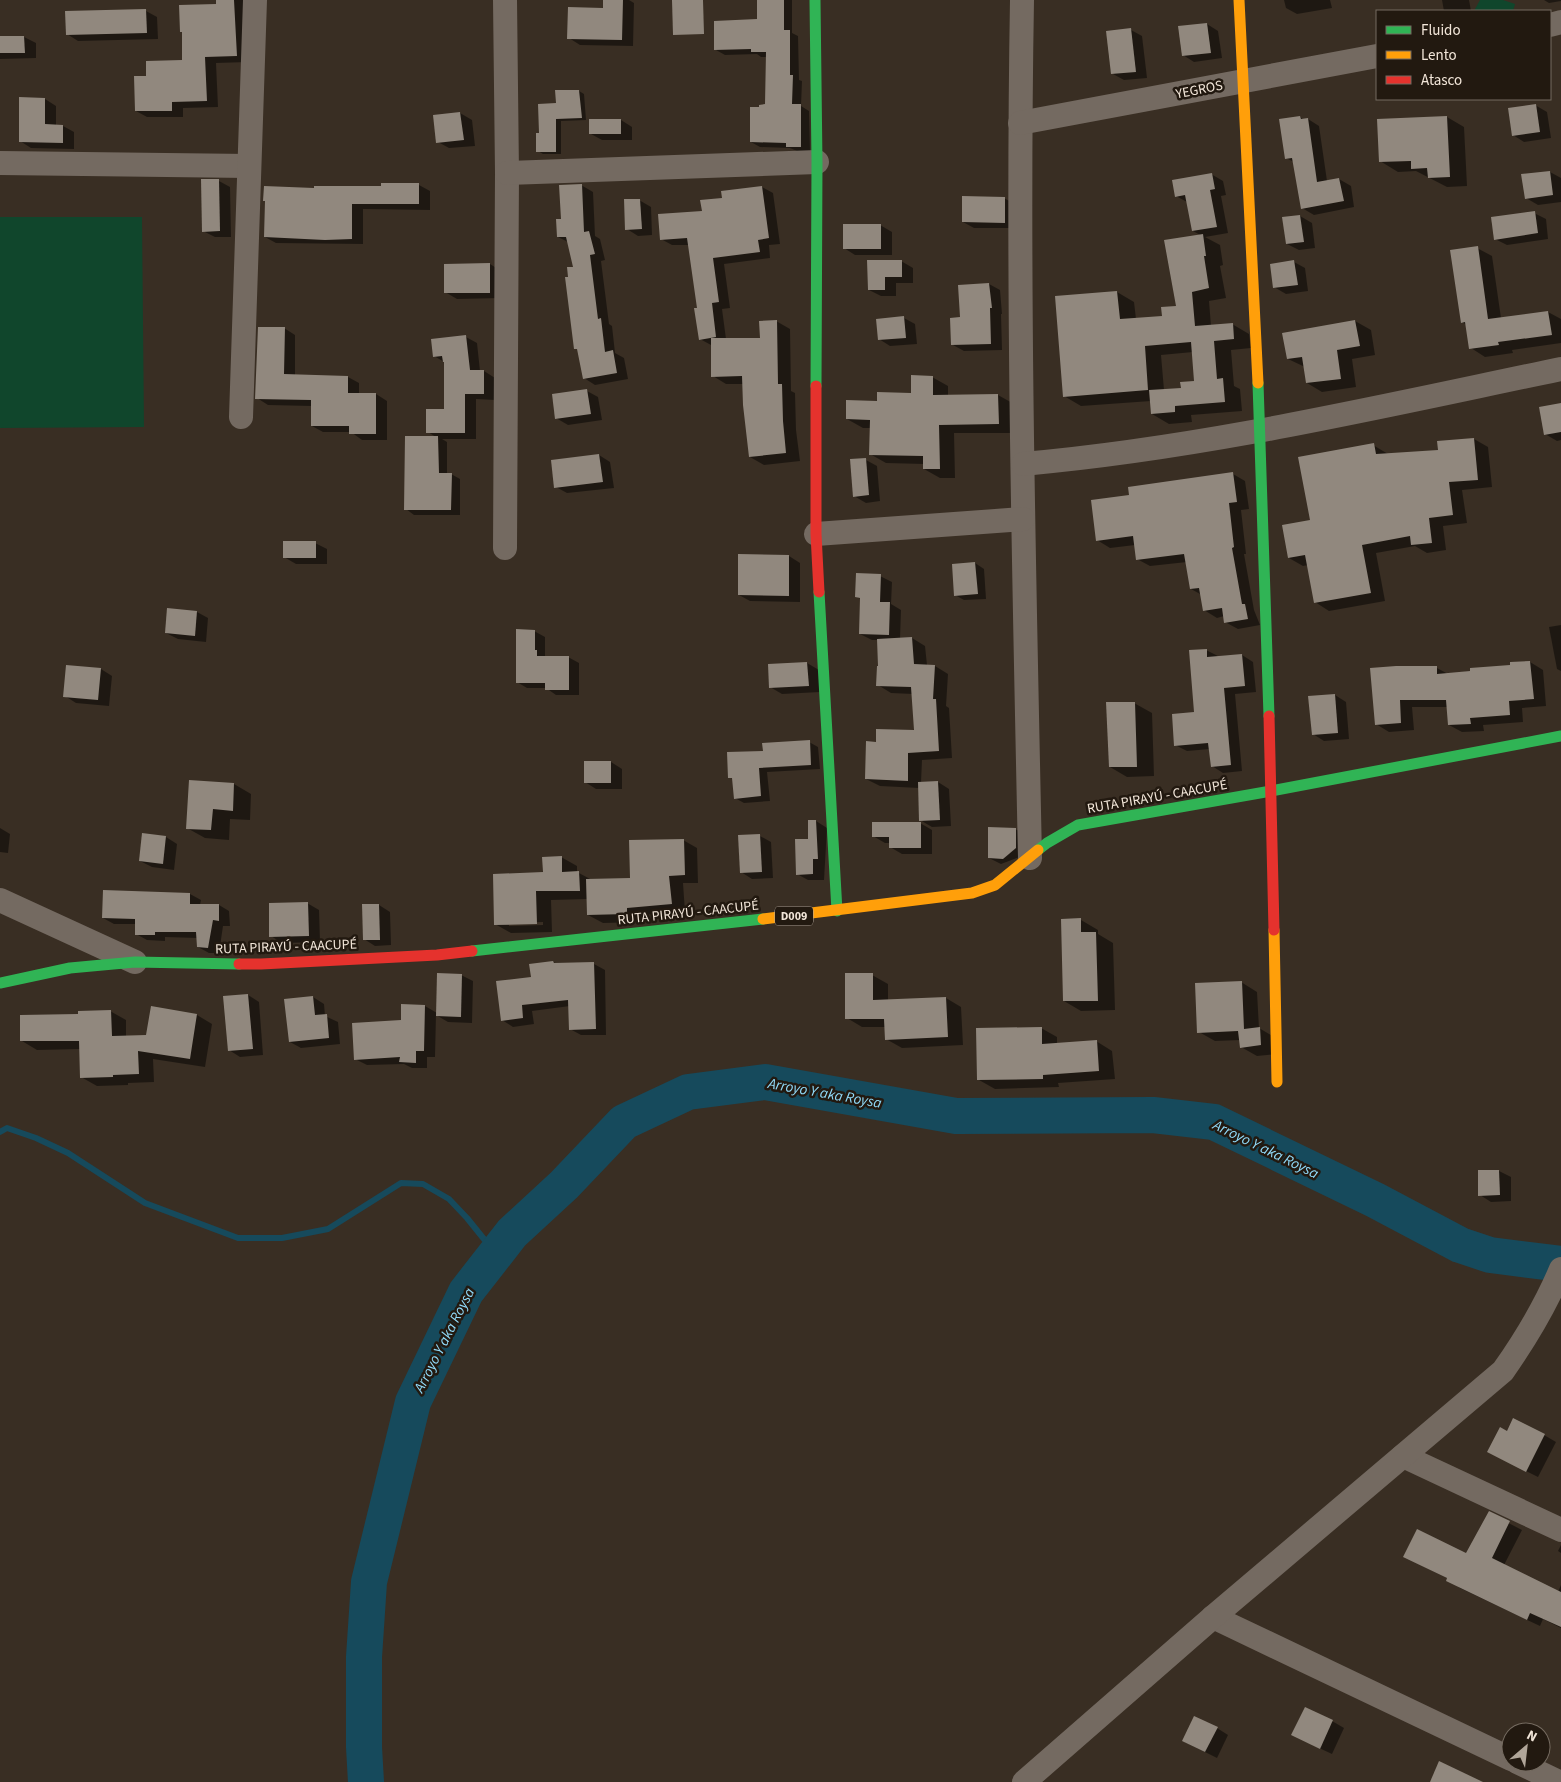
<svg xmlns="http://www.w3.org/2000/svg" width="1561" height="1782" font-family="'Source Sans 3',sans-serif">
<rect width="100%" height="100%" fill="#392e23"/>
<g fill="#10462c">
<path d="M1480,0H1503L1515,4L1513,11H1474Z"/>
<path d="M0,217H142L144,427L0,428Z"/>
</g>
<g fill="#0007" fill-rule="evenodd">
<path d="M217,0H245L248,62L216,63L218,107L183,108V117H147L136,111L147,77L184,61L183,33L181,31L218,6Z"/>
<path d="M604,0H629L634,3L633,46L580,45L569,38L604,9Z"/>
<path d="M759,0H792V33L798,36L799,80L802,81L801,106L809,111L810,151H797L790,148L760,147L751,142L760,108L766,106L767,57H761L757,54L725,55L716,50L758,20Z"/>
<path d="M1284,0H1330L1332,8L1297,14L1286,8Z"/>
<path d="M1442,0H1469L1471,11H1444Z"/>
<path d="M1544,0H1561V1L1549,3Z"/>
<path d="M146,11L157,17L158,39L78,41L67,34Z"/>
<path d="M1207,24L1218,31L1222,58L1194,62L1183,55Z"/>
<path d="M1131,30L1142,36L1147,78L1124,80L1113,74Z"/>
<path d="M0,37H24L36,43V58L0,59Z"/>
<path d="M579,91L584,94L586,120L561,121V154H543L538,151L540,134L557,104Z"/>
<path d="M45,99L56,106V126H63L74,132V149L31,148L20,141Z"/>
<path d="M1535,105L1547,112L1551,138L1524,142L1513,135Z"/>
<path d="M460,113L472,120L475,146L449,148L438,142L435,116Z"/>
<path d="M1300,117L1304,120L1308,119L1319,126L1327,181L1339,179L1351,186L1354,207L1314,215L1302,208L1294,162L1286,158Z"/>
<path d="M1447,117L1464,127L1467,186L1447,187L1416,171L1398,172L1380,161Z"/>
<path d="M621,120L632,127V140H602L591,134Z"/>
<path d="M1550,172L1561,178V202L1538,205L1526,198Z"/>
<path d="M1211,174L1223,181L1226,195L1221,196L1228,233L1205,237L1220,245L1223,265L1220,266L1226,298L1209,301L1211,326L1232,324L1249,334L1251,348L1231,350L1234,386L1240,389L1242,411L1191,415L1192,422L1169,424L1152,414L1151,401L1081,406L1064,396L1117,292L1134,302L1136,319L1164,317L1178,307L1202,236L1193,231L1187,202L1176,196ZM1193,352L1196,382L1182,389L1164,390L1161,355Z"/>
<path d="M219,181L230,187L231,237H215L203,231Z"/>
<path d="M419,185L430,191V210L363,209V244L276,243L265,237L316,190Z"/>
<path d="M581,185L593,192L595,236L600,239L605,260L601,261L609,324L612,326L615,353L624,358L628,379L595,385L584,378L579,350L575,348L570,278L575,268L568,242L558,237L562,220Z"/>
<path d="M762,187L773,193L780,244L769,245L770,258L724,264L730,308L722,309L726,339H761L776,321L790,329L791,391L795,393L796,430L800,461L764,465L750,457L744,384H726L713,376L711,345L700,339L698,309L689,245H672L661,239L724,199L723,192Z"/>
<path d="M1004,198L1016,205V228H974L963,222Z"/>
<path d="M639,200L651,207L652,235L638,236L627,229Z"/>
<path d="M1534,213L1546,219L1548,239L1507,245L1495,239Z"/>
<path d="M1300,216L1312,223L1315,248L1299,250L1287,244Z"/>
<path d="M880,225L892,232V255H855L844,248Z"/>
<path d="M1477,248L1492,256L1501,318L1548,312L1561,319V343L1512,350L1513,353L1485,357L1471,348L1467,325L1462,322Z"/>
<path d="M901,261L913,268V283H896V296H881L869,290Z"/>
<path d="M1294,262L1305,268L1308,291L1286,294L1274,287Z"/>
<path d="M490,264L501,271V298L457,299L445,292Z"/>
<path d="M989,284L1000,290L1002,314H1001L1002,350L964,351L953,345L962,319Z"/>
<path d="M904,318L915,324L917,344L890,346L879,339Z"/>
<path d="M1355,321L1371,330L1375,355L1352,359L1356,387L1322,392L1307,383L1305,367L1288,359Z"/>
<path d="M284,328L295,335V375L348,377L359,383V394H376L387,401V440H362L351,432H323L312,426V406L268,405L257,398Z"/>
<path d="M466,337L477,343L480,371H484L495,378V400L476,399V439H442L447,442V474H451L460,479V515H414L406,509L436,437L428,432L445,410L446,363L434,356Z"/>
<path d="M932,377L948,386V396L998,395L1014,404V433H954L955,478H940L924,469V464L886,463L870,454L871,428H863L847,419L912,394Z"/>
<path d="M587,391L598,397L602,420L568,425L556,418Z"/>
<path d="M1561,404V440L1557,441L1545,434Z"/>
<path d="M1474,439L1488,447L1492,487L1462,490L1467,523L1443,526L1446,550L1427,553L1415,546L1376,553L1385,601L1329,611L1315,602L1308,565L1303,566L1289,558L1312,521L1373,445L1388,454L1439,451Z"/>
<path d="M599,455L610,462L614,488L567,493L556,487Z"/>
<path d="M866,460L877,466L880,501L866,503L854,496Z"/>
<path d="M1233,474L1245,481L1249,509L1241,510L1246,554H1244L1254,610L1260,625L1238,629L1225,622L1224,616L1217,618L1204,610L1202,595L1191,589L1187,562L1150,566L1137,559L1135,545L1110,548L1097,540L1130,496Z"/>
<path d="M315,543L327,549V564H296L284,557Z"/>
<path d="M789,556L800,563V602L750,601L739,595Z"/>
<path d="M975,563L984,569L986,599L964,600L955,595Z"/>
<path d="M880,576L892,582L891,604L901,610L900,639L912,638L925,646L927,665L935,666L948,674L946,706L949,708L952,758L922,760L921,783L938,782L949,789L951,826L932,827L920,820L919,788L880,786L866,779L877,743L915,732L913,694L891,693L878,685L880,668L878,640H872L860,634L861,599L857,597Z"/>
<path d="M197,612L208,618L206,642L178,639L166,633Z"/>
<path d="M1561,625V671L1557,669L1549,627Z"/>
<path d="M534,631L545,637V656L568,657L579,663V695H556L546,688H527L517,682Z"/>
<path d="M1206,650L1218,656L1242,655L1253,662L1256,692L1235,694L1242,771L1223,773L1212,766L1210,749L1187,751L1175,745L1196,713Z"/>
<path d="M1530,662L1543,670L1546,706L1522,708L1523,722L1483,725L1484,731L1462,732L1449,725L1448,707H1412L1414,730L1389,732L1376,724L1371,669L1437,668L1448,674L1511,666Z"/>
<path d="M807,663L819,670L820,692L782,694L770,687L769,665Z"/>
<path d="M101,669L112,676L109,706L76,703L65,696Z"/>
<path d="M1335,695L1346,702L1349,739L1324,741L1313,734Z"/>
<path d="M1134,703L1152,713L1154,776L1127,777L1110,767Z"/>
<path d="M809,742L818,747L820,769L767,772L770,801L744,803L735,798L734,780L730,777L764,753Z"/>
<path d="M611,762L622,769V789H596L585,782Z"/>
<path d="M234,784L251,794L250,820L230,819L229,840L205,838L187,828Z"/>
<path d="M816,821L827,828L824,880H808L797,874Z"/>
<path d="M920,823L932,830V854H902L890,847V843H885L873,836Z"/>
<path d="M0,828L10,834L8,853L0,852Z"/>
<path d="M1015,829L1027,835V854L1001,864L989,858Z"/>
<path d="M760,836L771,842L773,878L752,879L741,872Z"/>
<path d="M166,837L177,844L174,870L152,867L140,861Z"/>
<path d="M683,840L697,848L698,883H683L685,912L641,915V922L603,923L588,915V899L551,900L552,932L511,933L495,924L561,857L577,866V872L592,880L632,879ZM543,922V925L509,926V923Z"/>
<path d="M190,894L201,900L200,905H219L229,911L230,926H223L219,953H209L198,947V938L165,937V941L147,940L136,934V924H114L103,918Z"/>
<path d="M307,903L319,910L320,942L282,943L271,936Z"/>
<path d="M379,905L390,912L391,945L375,946L364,939Z"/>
<path d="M1081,920L1098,930V934L1113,943L1115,1010L1081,1011L1064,1001Z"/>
<path d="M553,962L557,964H594L605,970L606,1035H581L570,1029V1006L532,1011L534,1024L513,1027L502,1020L532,978Z"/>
<path d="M461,975L473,981L472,1023L448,1022L436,1015L435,1057H427V1068H412L404,1064L367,1065L355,1059L402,1022V1005L425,1006L437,1013Z"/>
<path d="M872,975L888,984V1001L946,998L961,1007L963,1045L902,1048L886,1039L885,1027H862L847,1018Z"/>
<path d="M1241,982L1257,992L1259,1028L1276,1038V1054L1257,1056L1241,1047V1040L1215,1041L1199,1032Z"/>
<path d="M248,995L259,1002L263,1055L240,1057L229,1050Z"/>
<path d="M313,997L324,1004L325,1016L338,1022L340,1044L301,1048L290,1042Z"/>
<path d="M152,1008L197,1015L212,1024L205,1067L153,1059L154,1082L128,1083V1085L97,1086L81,1077V1049L37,1050L22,1041L110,1011L126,1020V1037L147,1036Z"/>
<path d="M1041,1028L1057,1037V1044L1096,1041L1112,1051L1115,1079L1058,1083L1059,1087L995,1089L979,1080Z"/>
<path d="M1479,1171H1499L1511,1177V1201L1491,1202L1480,1195Z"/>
<path d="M1508,1432L1544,1435L1556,1442L1538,1477L1500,1458Z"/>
<path d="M1489,1513L1522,1530L1504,1565L1558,1592L1561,1585V1628L1543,1619L1540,1626L1460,1588L1449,1579L1405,1557L1467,1555Z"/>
<path d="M1561,1545V1553L1558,1551Z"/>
<path d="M1332,1721L1344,1728L1332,1754L1304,1741Z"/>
<path d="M1217,1728L1228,1735L1217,1758L1183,1741Z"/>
</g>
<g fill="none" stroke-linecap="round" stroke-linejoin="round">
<path stroke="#164a5c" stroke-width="6" d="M0,1132L7,1128L36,1138L68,1153L145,1203L238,1238H282L328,1229L401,1183L423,1184L449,1199L467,1218L496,1254"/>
<path stroke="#164a5c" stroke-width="36" d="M366,1782L364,1747V1657L369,1582L413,1402L466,1292L512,1233L564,1185L624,1122L688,1092L765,1082L956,1116L1153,1115L1214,1122L1375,1200L1460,1245L1490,1255L1561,1264"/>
</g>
<g fill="#91887e">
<path d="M216,0H234L237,56L205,57L207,101L172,102V111H135L134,76H146V61L182,60V32H180L179,5L216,4Z"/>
<path d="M603,0H623L622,40L567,39L568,7L603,8Z"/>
<path d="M672,0H703L704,34L673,35Z"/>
<path d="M757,0H784V30H790V75H793L792,104H801V147H786V143L750,142V107H759V105L765,104L766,52H751V49L714,50V21L757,19Z"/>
<path d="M146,9L147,33L66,35L65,11Z"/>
<path d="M1207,23L1211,53L1182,56L1178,26Z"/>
<path d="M1131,28L1136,72L1111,74L1106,31Z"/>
<path d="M0,36H24L25,53H0Z"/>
<path d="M555,90H579L582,118L556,119V152H536V133H539L538,104L556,103Z"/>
<path d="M19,97L45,98V124L63,125V143L19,142Z"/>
<path d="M1536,104L1540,132L1512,136L1508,108Z"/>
<path d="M460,112L464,140L436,143L433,115Z"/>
<path d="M1300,116L1301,119L1308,118L1317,182L1339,178L1344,201L1301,209L1292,158L1285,159L1279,119Z"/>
<path d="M1447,116L1450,177L1428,178L1427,168L1411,169V161L1379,162L1377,119Z"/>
<rect x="589" y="119" width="32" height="15"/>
<path d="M1550,171L1553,195L1525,199L1521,174Z"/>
<path d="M1212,173L1215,189L1210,190L1217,227L1192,231L1185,195L1175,197L1172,180Z"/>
<path d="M201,179H219L220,231L202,232Z"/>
<path d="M381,183H419V204H352V239L325,240L264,237L265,201H263L264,186L314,188V186H381Z"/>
<path d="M582,184L584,232L589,231L595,254L590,255L598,319L601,318L605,352L613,350L617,373L583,379L577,349H574L565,277H568L567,267H573L566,237H557L556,219H561L559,185Z"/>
<path d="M762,186L769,238L758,240L760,252L713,258L719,302L712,303L716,337L699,340L694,308H697L687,238L660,240L658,214L702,211L700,200L722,198L721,191Z"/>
<path d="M962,196L1005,197V223L962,222Z"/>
<path d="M624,199H640L642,229L625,230Z"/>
<path d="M1535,211L1538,233L1494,240L1491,217Z"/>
<path d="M1300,215L1304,242L1286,244L1282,217Z"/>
<rect x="843" y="224" width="38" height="25"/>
<path d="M1203,234L1206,256H1204L1209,288L1192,292L1195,326L1233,323L1234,339L1214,341L1217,379L1223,378L1225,402L1175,406V412L1151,414L1149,390L1181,388L1180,382L1194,381L1191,342L1145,346L1148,390L1063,397L1055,296L1117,291L1120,319L1162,316L1161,307L1176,306L1164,240Z"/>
<path d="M1478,246L1488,319L1548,311L1552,335L1498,342L1499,345L1469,349L1465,322L1461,323L1450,250Z"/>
<path d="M867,260H902V277H885V290H868Z"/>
<path d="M1294,260L1298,285L1273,288L1270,264Z"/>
<path d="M490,263V293H444V264Z"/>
<path d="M989,283L992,308H990L991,344L951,345L950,318L960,317L958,285Z"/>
<path d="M904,316L906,338L878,340L876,319Z"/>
<path d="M777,320L778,384H782L783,421L786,453L749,457L743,405L742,376L711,377V338H760L759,321Z"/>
<path d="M1355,320L1360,346L1337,350L1341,379L1306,383L1302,357L1287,359L1282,333Z"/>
<path d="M258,327H285L284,374L348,376V393H376V434H349V426H311V400L255,399Z"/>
<path d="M466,335L470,370H484V394H465V433H426V409H444V362H443L442,356L433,357L431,339Z"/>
<path d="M911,375L933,376V395L998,394L999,424L939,425L940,469H923V456L869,455L870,420L846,419V400L877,401V392L911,393Z"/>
<path d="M587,389L591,414L555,419L552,394Z"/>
<path d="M1561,403V432L1544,435L1539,407Z"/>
<path d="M405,436H438L439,473H452L451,510H404Z"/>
<path d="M1474,438L1478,480L1449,482L1453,515L1429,518L1432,543L1411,545L1410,536L1362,545L1371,593L1314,603L1305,555L1288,558L1282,525L1310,520L1298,457L1374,443L1376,454L1438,450L1437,441Z"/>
<path d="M599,454L603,482L554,488L551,460Z"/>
<path d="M866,458L869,495L853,497L850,459Z"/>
<path d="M1233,472L1237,502L1229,503L1234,547L1232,548L1242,604H1245L1248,619L1224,623L1222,608L1203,611L1199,588L1190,589L1184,554L1136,560L1133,536L1096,541L1091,500L1129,495L1128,487Z"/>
<rect x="283" y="541" width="33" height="17"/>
<path d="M738,554L789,555V596L738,595Z"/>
<path d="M975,562L978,594L954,596L952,564Z"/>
<path d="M856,573L881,574L880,602H890L889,635L859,634L860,598L855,597Z"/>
<path d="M167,608L197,611L195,636L165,633Z"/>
<path d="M516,629L535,630V650H537V656H569V690H545V683H516Z"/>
<path d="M912,637L914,664L935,665L933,699H936L939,751L908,753V781L865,779L866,741L876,742V729L914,730L911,687L876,686L877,666H878L877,639Z"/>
<path d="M1207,649V657L1242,654L1245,686L1224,688L1231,765L1211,767L1208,743L1174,746L1172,714L1194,712L1189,650Z"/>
<path d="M1530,661L1534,699L1509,701L1510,715L1470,718L1471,724L1448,725L1446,700H1400L1401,723L1375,725L1370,668L1396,666H1437V674L1470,671V668L1510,665V662Z"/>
<path d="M807,662L809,686L769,688L768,664Z"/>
<path d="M66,665L101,668L98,700L63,697Z"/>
<path d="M1335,694L1338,733L1312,735L1308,696Z"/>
<path d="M1106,702H1135L1137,767H1109Z"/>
<path d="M810,740L811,765L759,768L761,796L734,799L732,778H728L727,752L763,751L762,743Z"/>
<rect x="584" y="761" width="27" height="22"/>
<path d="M189,780L234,783L233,811L213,809L211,830L186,829Z"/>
<path d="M938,781L940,820L919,821L918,782Z"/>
<path d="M808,820H816L818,859H813V874L796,875L795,839H808Z"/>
<path d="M872,822H921V848H889V837H872Z"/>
<path d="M988,827L1016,828V848L1003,859L988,858Z"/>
<path d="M142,833L166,836L163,864L139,861Z"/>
<path d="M760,834L762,872L740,873L738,835Z"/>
<path d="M684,839L685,875L669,876L672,904L627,908V914L587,915L586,879L630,878L629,840Z"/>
<path d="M562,856V872L579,871L580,891H536L537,924L494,925L493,874L543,872L542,857Z"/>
<path d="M103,890L190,893V904H219V921L213,920L208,948L197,947L196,932H155V935H135V919L102,918Z"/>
<path d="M308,902L309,936L269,937V903Z"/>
<path d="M362,904H379L380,940H363Z"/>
<path d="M1081,918V932H1096L1098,1001H1063L1061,919Z"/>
<path d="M553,961L554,963L594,962L596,1029L569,1030L568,1000L522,1005L523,1018L501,1021L496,981L531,977L529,964Z"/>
<path d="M437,973L462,974L461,1017L436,1016Z"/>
<path d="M845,973H873V1000L946,997L948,1037L885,1040L884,1019H845Z"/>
<path d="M1242,981L1244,1029L1260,1027L1261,1045L1240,1048L1238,1031L1197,1033L1195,983Z"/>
<path d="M248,994L253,1049L228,1051L223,996Z"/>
<path d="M313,996L315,1015L327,1014L329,1038L289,1042L284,999Z"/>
<path d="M401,1004L425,1005L424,1051H416V1063L399,1062L400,1057L354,1060L352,1023L401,1020Z"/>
<path d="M151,1006L197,1014L190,1059L138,1051L139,1074L113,1075V1077L80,1078L79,1041H20V1015L78,1014V1011L111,1010L112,1036L146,1035Z"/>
<path d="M1042,1027V1044L1097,1040L1099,1071L1043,1075V1079L977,1080L976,1028Z"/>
<path d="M1478,1170H1499L1500,1195L1478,1196Z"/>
<path d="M1513,1418L1545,1434L1526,1472L1487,1452L1500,1427L1507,1431Z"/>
<path d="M1489,1511L1510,1521L1492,1558L1561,1592V1627L1530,1613L1527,1620L1446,1581L1447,1578L1403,1557L1417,1529L1466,1553Z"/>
<path d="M1305,1707L1333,1720L1320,1749L1291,1735Z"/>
<path d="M1194,1716L1218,1727L1205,1752L1182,1741Z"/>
<path d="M1439,1761L1483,1782H1430Z"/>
</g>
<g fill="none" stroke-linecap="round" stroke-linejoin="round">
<g stroke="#746a61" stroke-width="24">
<path d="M505,0L507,173L505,548"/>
<path d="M1022,0C1017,286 1024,572 1030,858"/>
<path d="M1550,25L1561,22"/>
<path d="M1020,123L1377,56"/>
<path d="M0,163L249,166"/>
<path d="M507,173L817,162"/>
<path d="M241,417L255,0"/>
<path d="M1023,464C1204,448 1383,406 1561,369"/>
<path d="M816,534L1023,519"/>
<path d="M0,900L135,962"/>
<path d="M1403,1456L1561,1530"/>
<path d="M1213,1617L1511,1759"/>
<path d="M1517,1762L1559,1782"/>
<path d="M1024,1782L1213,1617L1503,1371C1527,1337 1545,1307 1561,1269"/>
</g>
<g stroke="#30b455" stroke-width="11">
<path d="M815,0L817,162L816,386"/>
<path d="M1258,383L1269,716"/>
<path d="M819,592L837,911"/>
<path d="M1038,850L1047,843L1078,825L1271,791L1561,736"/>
<path d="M472,951L763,919"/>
<path d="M0,983L70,968L135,962L239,964"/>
</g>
<g stroke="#ff9f0a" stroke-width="11">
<path d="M1239,0L1258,383"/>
<path d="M763,919L972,893L995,885L1038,850"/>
<path d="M1274,930L1277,1082"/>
</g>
<g stroke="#e5322d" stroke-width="11">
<path d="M816,386V534L819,592"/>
<path d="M1269,716L1274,930"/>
<path d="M239,964H261L437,955L472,951"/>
</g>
</g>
<g text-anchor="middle" stroke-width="5" stroke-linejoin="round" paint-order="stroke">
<rect fill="#221910" stroke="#b4a89d" stroke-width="1" x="775" y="906.5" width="38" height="19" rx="4"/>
<g font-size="12" font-weight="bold" fill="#f2e6d9">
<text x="794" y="920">D009</text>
</g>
<g font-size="14" fill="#f2e6d9" stroke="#221910">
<text transform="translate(1199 89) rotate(-11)" y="5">YEGROS</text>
<text transform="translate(1157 796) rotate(-10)" y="5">RUTA PIRAYÚ - CAACUPÉ</text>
<text transform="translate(688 912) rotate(-6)" y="5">RUTA PIRAYÚ - CAACUPÉ</text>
<text transform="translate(286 946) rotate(-2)" y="5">RUTA PIRAYÚ - CAACUPÉ</text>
</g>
<g font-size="15" font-style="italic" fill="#91dbfa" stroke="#221910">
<text transform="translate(825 1093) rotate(10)" y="5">Arroyo Y aka Roysa</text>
<text transform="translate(1266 1149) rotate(26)" y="5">Arroyo Y aka Roysa</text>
<text transform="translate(444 1340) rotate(-63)" y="5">Arroyo Y aka Roysa</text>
</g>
</g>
<rect x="1376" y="10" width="175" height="90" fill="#221910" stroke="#756b60"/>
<rect x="1386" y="26" width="25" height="8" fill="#30b455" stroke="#756b60"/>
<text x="1421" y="35" font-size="15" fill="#f2e6d9">Fluido</text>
<rect x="1386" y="51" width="25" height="8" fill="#ff9f0a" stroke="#756b60"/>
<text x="1421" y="60" font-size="15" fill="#f2e6d9">Lento</text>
<rect x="1386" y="76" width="25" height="8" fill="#e5322d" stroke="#756b60"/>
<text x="1421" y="85" font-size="15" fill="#f2e6d9">Atasco</text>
<g transform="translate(1526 1747) rotate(28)"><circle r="24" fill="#221910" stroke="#756b60"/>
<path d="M0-4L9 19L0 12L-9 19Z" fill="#b1a699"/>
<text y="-8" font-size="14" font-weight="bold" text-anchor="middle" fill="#f2e6d9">N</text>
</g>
</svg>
